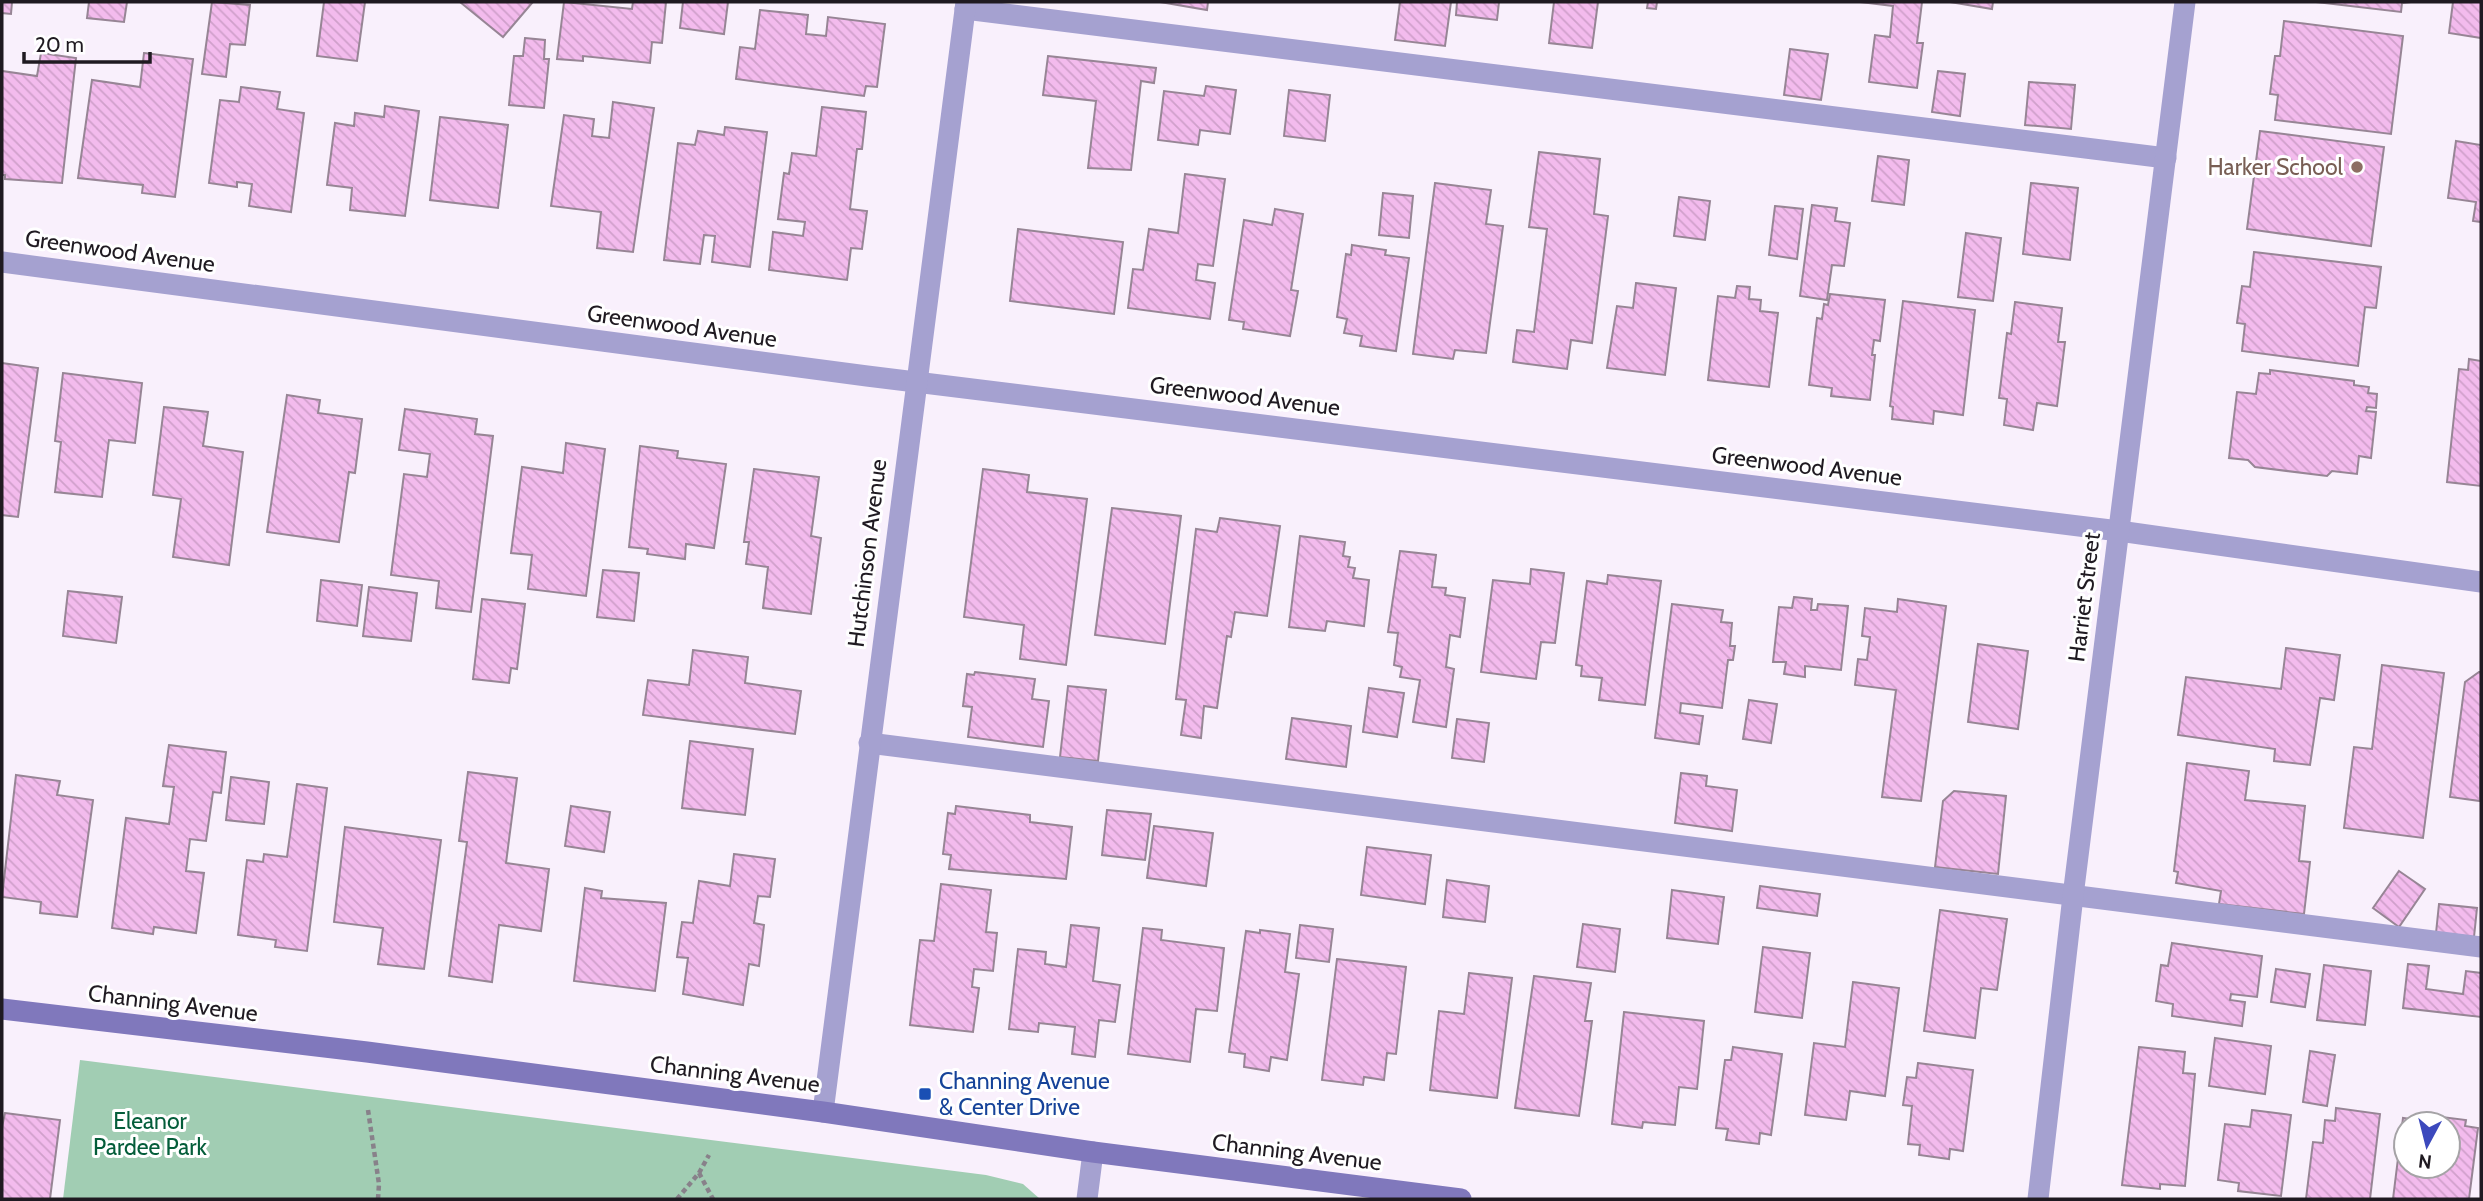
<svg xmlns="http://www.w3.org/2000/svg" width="2483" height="1201" font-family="Cabin,sans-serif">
<defs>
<pattern id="building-back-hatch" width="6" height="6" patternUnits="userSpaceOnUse" patternTransform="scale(1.75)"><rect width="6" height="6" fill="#f3bbed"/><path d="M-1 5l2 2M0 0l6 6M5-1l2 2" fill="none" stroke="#d0a0cb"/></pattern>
</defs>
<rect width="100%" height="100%" fill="#f9f0fc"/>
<path fill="#a1cdb3" d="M80,1060L986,1175L1023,1184L1040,1199H63Z"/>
<g fill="url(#building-back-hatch)" stroke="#978595" stroke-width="2" fill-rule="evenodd">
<path d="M2,2H12L11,14L2,13Z"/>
<path d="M89,2H127L124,22L87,18Z"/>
<path d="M212,2L250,5L245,45L230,44L226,77L202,74Z"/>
<path d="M324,2H365L357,61L317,56Z"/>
<path d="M460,2H531L532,3L503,37Z"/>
<path d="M564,2L632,9L633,2H666L662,43L652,42L650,63L583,56V61L557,59Z"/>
<path d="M683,2H728L724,34L680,28Z"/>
<path d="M1160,2H1208L1207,10Z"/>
<path d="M1400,2H1451L1445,46L1395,40Z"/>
<path d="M1457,2H1499L1497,20L1456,15Z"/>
<path d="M1554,2H1598L1592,48L1549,43Z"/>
<path d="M1648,2H1657L1656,9L1647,8Z"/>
<path d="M1860,2H1922L1917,43H1923L1917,88L1869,82L1875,35L1890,37L1893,6Z"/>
<path d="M1950,2H1993L1992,9Z"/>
<path d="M2316,2H2411L2402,3L2401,12Z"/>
<path d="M2453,2H2481V38L2449,33Z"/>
<path d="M760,10L808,15L806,34L826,36L828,17L885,24L877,87L866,86L864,96L736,79L740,47L755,49Z"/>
<path d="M2284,21L2403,36L2391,134L2275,120L2278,95L2270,94L2275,56H2280Z"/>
<path d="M525,38L545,40L544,59H549L544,108L509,105L514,56H523Z"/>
<path d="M1790,49L1828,54L1821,100L1784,95Z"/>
<path d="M41,53L76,58L62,183L5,179V175H2V71L37,76Z"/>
<path d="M144,53L193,59L175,197L142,193L143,185L78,178L92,80L140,87Z"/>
<path d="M1048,56L1156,68L1154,83L1141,81L1131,170L1088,168L1096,101L1043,95Z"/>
<path d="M1938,71L1965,74L1960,116L1932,112Z"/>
<path d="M2029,82L2075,85L2071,129L2025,125Z"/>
<path d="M1206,86L1236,90L1230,134L1200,130L1198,145L1158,140L1164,91L1204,96Z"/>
<path d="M241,87L280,92L277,109L304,113L291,212L249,206L252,184L237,182V187L209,183L220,100L239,102Z"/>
<path d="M1289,90L1330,95L1325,141L1284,136Z"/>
<path d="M613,102L654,108L633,252L597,248L601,212L551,206L564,115L594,119L592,136L609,138Z"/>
<path d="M385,106L419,111L405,216L350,210L352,188L327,185L335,123L354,126L355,113L384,117Z"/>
<path d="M822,107L866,112L862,149H857L850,209L867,211L862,249L851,248L847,280L769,270L773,232L803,236L805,222L778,219L784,173L789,174L792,153L816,156Z"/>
<path d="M440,117L508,125L498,208L430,200Z"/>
<path d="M725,127L767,132L750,267L712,262L715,236L704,235L700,264L664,260L678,143L695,145L698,131L724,135Z"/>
<path d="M2260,131L2384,147L2371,246L2247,229Z"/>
<path d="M2456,141L2481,145V222L2473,221L2476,202L2448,198Z"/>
<path d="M1539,152L1600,159L1594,214L1608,216L1592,343L1571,340L1567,369L1513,362L1517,330L1534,332L1547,229L1529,227Z"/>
<path d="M1878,156L1909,160L1904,205L1872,201Z"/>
<path d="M1185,174L1225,179L1213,266L1198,264L1196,280L1215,283L1210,319L1128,308L1133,269L1143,270L1149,229L1178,233Z"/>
<path d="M1435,183L1491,190L1486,224L1503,226L1486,353L1455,350L1453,359L1413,354Z"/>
<path d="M2031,183L2078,188L2070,260L2023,254Z"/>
<path d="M1383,193L1413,196L1409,238L1379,235Z"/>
<path d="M1679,197L1710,201L1705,240L1674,236Z"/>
<path d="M1812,205L1837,208L1835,221L1850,223L1844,266L1832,265L1827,300L1800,296Z"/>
<path d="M1775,206L1803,209L1797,259L1769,255Z"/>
<path d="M1275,209L1303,214L1291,290L1298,291L1290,336L1243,329L1244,322L1229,320L1244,220L1272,225Z"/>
<path d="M1018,229L1123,242L1114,314L1010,301Z"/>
<path d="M1966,233L2001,238L1993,301L1958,297Z"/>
<path d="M1352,245L1386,250L1385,255L1409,258L1396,351L1360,346L1362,336L1344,333L1347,319L1337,317L1346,254L1351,255Z"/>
<path d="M2254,252L2381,267L2376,308L2365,307L2358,366L2242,351L2245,324L2237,323L2242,286L2250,287Z"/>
<path d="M1636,283L1676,288L1665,375L1607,368L1617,306L1633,308Z"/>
<path d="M1737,286L1750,287L1749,299L1761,300L1760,311L1778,313L1769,387L1708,380L1718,296L1735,298Z"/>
<path d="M1830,294L1885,300L1880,341L1874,340L1872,355H1875L1870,400L1831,396L1832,388L1809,385L1817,318L1822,319L1824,304L1828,305Z"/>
<path d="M1903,301L1975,310L1963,415L1934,411L1933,424L1892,419L1893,407L1890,406Z"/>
<path d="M2015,302L2062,308L2058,342H2065L2057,406L2037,403L2033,430L2004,425L2007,399L1999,398L2007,333L2011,334Z"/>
<path d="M2469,359L2481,361V486L2447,482L2459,369L2468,370Z"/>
<path d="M2,363L38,368L18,517L2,515Z"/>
<path d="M2270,370L2354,381V385L2369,387L2368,393L2377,394L2376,408L2367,407L2366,411L2376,412L2371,458L2359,456L2357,474L2332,471L2327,476L2255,467L2248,460L2229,458L2237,392L2256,394L2259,373L2270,374Z"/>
<path d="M63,373L142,383L135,443L109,440L102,497L55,492L61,442L55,441Z"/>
<path d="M287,395L320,400L318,413L362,419L355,473L349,472L339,542L267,532Z"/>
<path d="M164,407L208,412L203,446L243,452L229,565L173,557L181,499L153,495Z"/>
<path d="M405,409L477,419L475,434L493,436L471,612L436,608L439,581L391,575L404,474L427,477L430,454L399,450Z"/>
<path d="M566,443L605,449L586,596L528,589L532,555L511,553L522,467L563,473Z"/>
<path d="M640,446L678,451L677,458L726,464L714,548L686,544L685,559L647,554L648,549L629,547Z"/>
<path d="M754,469L819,477L811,536L821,538L811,614L763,608L768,567L746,564L749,542H744Z"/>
<path d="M983,469L1029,475L1027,492L1087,499L1066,665L1020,659L1024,625L964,617Z"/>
<path d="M1112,508L1181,516L1165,644L1095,635Z"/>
<path d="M1220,518L1280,526L1267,616L1235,612L1231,637L1227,636L1217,708L1204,706L1201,738L1181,735L1186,700L1176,699L1196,529L1217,532Z"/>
<path d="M1300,536L1345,542L1343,556L1350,557L1348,567L1355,568L1353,578L1369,580L1364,626L1327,621L1325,631L1289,627Z"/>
<path d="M1400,551L1436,555L1432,587L1446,588L1445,595L1465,598L1460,637L1450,635L1446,667L1454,669L1446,727L1413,722L1420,680L1400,677L1402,667L1394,665L1398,633L1388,632Z"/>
<path d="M1531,569L1564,573L1555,643L1541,642L1536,679L1481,672L1493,580L1530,584Z"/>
<path d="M603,570L639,573L634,621L597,617Z"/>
<path d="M1608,575L1661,581L1645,705L1599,700L1602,678L1581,676L1582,666L1576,665L1587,581L1607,584Z"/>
<path d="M321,580L362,585L357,626L317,621Z"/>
<path d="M369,587L417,593L411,641L363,636Z"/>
<path d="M68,591L122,597L116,643L63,636Z"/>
<path d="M1794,597L1812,599L1811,610H1817L1818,604L1848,606L1841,670L1805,666V677L1784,674L1786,662H1773L1779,607L1792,608Z"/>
<path d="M482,599L525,604L517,669L511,668L509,683L473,679Z"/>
<path d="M1898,599L1946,606L1921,801L1882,797L1896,690L1855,685L1858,659L1867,660L1870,637L1862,636L1865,608L1897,612Z"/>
<path d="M1672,604L1723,610L1721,622L1732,623L1730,646H1735L1733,660H1728L1722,708L1681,703L1680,713L1703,716L1699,744L1655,738Z"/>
<path d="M1978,644L2028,651L2018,729L1968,722Z"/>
<path d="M2286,648L2340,655L2334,700L2320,698L2310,765L2274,761L2275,749L2178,735L2186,677L2281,689Z"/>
<path d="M693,650L748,657L745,683L801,691L795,734L643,715L648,680L689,685Z"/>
<path d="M2382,665L2444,673L2423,838L2344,828L2354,747L2372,749Z"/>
<path d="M975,672L1035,679L1032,699L1049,701L1043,747L968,737L972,707L963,706L967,674L974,675Z"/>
<path d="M2479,672H2481L2480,801L2450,797L2465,682Z"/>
<path d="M1068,686L1106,690L1098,761L1060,757Z"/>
<path d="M1369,688L1404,693L1397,737L1363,732Z"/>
<path d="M1749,700L1777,704L1771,743L1743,739Z"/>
<path d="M1292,718L1351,726L1346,767L1286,759Z"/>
<path d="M1457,719L1489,723L1484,762L1452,758Z"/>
<path d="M690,741L753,749L745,815L682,808Z"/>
<path d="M169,745L226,752L221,793L213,792L206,841L190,839L186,871L204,873L196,933L154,927L153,934L112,928L126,818L169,824L174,787L163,786Z"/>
<path d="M2187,763L2249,771L2245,800L2305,806L2299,861L2310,862L2304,914L2219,904L2221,891L2176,883L2178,872L2174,871Z"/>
<path d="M468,772L517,778L506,863L549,869L541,931L499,925L492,982L449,976L467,842L459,841Z"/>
<path d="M1681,773L1707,776L1706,786L1737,790L1732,831L1675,823Z"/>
<path d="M16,775L60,781L57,795L93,800L77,917L40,913L41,902L2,897Z"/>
<path d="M231,777L269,782L264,824L226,820Z"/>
<path d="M297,784L327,788L307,951L275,947L276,940L238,935L247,860L263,862L264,854L287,857Z"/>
<path d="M1954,791L2006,796L1998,874L1935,867L1943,801Z"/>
<path d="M571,806L610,812L604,852L565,846Z"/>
<path d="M956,806L1030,815V822L1072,827L1066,879L949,869L951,855L943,854L948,813L955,814Z"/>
<path d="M1107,810L1151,814L1145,860L1102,855Z"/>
<path d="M1154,826L1213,833L1206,886L1147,878Z"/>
<path d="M345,827L441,840L424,969L378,964L383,928L334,922Z"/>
<path d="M1367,847L1431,855L1425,904L1361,895Z"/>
<path d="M734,854L775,859L770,897L758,896L754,923L764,925L759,966L749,964L743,1005L683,994L688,958L677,957L682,922L693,923L699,881L730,886Z"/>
<path d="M2399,871L2425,889L2399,927L2373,908Z"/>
<path d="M1447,880L1489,886L1485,922L1443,917Z"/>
<path d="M941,884L991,890L986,932L997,933L993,971L974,969L972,987L979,988L973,1032L910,1025L920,940L934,941Z"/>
<path d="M1760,886L1820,894L1817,916L1757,908Z"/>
<path d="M585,888L602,891L601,898L666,903L655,991L574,981Z"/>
<path d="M1672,890L1724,897L1718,944L1667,938Z"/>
<path d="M2439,904L2477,908L2474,937L2436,933Z"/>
<path d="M1940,910L2007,919L1997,990L1981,988L1975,1038L1924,1031Z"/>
<path d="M1583,924L1620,929L1615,972L1577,967Z"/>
<path d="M1071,925L1099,928L1093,981L1120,985L1115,1022L1099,1020L1095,1057L1072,1054L1075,1027L1039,1023L1038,1032L1009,1029L1018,949L1046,952L1045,964L1066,967Z"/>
<path d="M1300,925L1333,929L1329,962L1296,958Z"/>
<path d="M1143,928L1162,930L1161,940L1224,948L1217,1011L1196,1009L1190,1062L1128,1054Z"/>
<path d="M1260,930L1290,934L1285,972L1299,974L1287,1060L1271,1057L1269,1071L1244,1067L1245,1054L1229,1052L1246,931L1260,933Z"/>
<path d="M2172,943L2262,956L2257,997L2231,994L2230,1000L2245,1002L2242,1026L2172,1016L2173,1004L2156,1001L2161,965L2168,966Z"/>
<path d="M1763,947L1810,953L1802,1018L1755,1012Z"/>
<path d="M1337,959L1406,967L1396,1054L1387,1053L1384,1080L1364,1077L1363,1085L1322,1080Z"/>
<path d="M2408,964L2429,966L2426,989L2463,994L2466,971L2481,973V1017L2403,1008Z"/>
<path d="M2324,965L2371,971L2365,1025L2317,1020Z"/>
<path d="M2276,969L2310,974L2305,1007L2271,1002Z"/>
<path d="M1469,973L1512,978L1497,1098L1430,1090L1439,1011L1464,1014Z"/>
<path d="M1534,976L1591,983L1585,1021H1592L1579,1116L1515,1108Z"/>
<path d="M1853,982L1899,988L1885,1096L1850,1091L1846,1120L1805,1115L1814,1043L1845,1047Z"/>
<path d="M1624,1012L1704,1021L1697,1089L1679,1087L1675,1125L1643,1122L1642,1128L1612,1124Z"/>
<path d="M2215,1038L2271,1046L2265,1094L2209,1086Z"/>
<path d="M1733,1047L1782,1054L1771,1135L1760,1133L1759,1144L1726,1140L1728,1129L1716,1128L1725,1060H1731Z"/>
<path d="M2139,1047L2185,1052L2183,1073L2195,1074L2185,1186L2160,1184V1189L2122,1185Z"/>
<path d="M2310,1051L2335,1055L2327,1106L2303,1102Z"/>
<path d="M1918,1063L1973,1070L1963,1151L1950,1149L1949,1159L1919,1155L1920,1145L1908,1144L1912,1106L1903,1105L1907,1077L1916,1078Z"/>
<path d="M2336,1108L2380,1114L2370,1199H2306L2313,1142L2323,1143L2325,1120L2335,1121Z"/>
<path d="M2252,1110L2291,1115L2281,1196L2238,1191L2239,1183L2218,1180L2225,1124L2250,1127Z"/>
<path d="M5,1113L60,1120L50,1199H2V1127Z"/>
<path d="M2418,1114L2466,1120L2465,1126L2478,1128L2469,1199H2393L2403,1118L2417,1120ZM2406,1124H2448V1166H2406Z"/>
</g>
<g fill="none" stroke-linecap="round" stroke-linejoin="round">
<g stroke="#88818a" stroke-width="4.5" stroke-dasharray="5 3.5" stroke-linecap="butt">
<path d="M368,1110L379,1184L378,1199"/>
<path d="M699,1173L713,1199"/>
<path d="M677,1199L699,1173L709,1155"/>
</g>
<g stroke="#a5a1d0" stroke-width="21">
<path d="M965,9L2166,158"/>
<path d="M869,743L2481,947"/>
</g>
<g stroke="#a5a1d0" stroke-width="21">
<path d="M2,262L867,376L2119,531L2481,582"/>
<path d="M823,1112L966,2"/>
<path d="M1087,1199L1093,1152"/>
<path d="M2038,1199L2073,896L2185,2"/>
</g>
<path stroke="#8078bc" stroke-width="21" d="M2,1009L367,1052L823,1112L1093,1152L1461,1199"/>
</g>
<circle fill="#8d6e63" stroke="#fff" stroke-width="2.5" cx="2357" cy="167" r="7"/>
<rect fill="#1a4fb4" stroke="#fff" stroke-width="2.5" x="918" y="1087" width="14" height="14" rx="3.5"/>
<g text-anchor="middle" stroke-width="6" stroke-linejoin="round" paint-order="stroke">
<g font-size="23" fill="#785e54" stroke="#fff" text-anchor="end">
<text x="2343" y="175">Harker School</text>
</g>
<g font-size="23" fill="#1f1a21" stroke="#fff">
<text transform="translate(120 251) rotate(8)" y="8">Greenwood Avenue</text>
<text transform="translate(682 326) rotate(8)" y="8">Greenwood Avenue</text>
<text transform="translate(1245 396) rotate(7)" y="8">Greenwood Avenue</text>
<text transform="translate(1807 466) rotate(7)" y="8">Greenwood Avenue</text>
<text transform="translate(867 553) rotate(-83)" y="8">Hutchinson Avenue</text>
<text transform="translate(2084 597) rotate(-83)" y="8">Harriet Street</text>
<text transform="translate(173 1003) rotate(7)" y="8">Channing Avenue</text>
<text transform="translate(735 1074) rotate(7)" y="8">Channing Avenue</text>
<text transform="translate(1297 1152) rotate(7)" y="8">Channing Avenue</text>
</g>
<g font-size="23" fill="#164399" stroke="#fff" text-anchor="start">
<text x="939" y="1089">Channing Avenue<tspan x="939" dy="26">&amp; Center Drive</tspan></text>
</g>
<g font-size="23" fill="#045d3a" stroke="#fff">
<text x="150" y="1129">Eleanor<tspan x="150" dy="26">Pardee Park</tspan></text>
</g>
</g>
<rect width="2483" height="1201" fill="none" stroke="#1f1a21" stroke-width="7"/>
<g transform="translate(2427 1145) rotate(187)"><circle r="33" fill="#ffffff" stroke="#a5a3a6" stroke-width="2"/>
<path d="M0-5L12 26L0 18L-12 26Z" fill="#3c49bd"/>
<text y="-10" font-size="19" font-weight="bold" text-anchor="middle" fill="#1f1a21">N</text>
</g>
<path d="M24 52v10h126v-10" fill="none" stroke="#1f1a21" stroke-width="3.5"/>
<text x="35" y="52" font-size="21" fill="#1f1a21" stroke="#ffffff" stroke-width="5" paint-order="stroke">20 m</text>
</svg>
